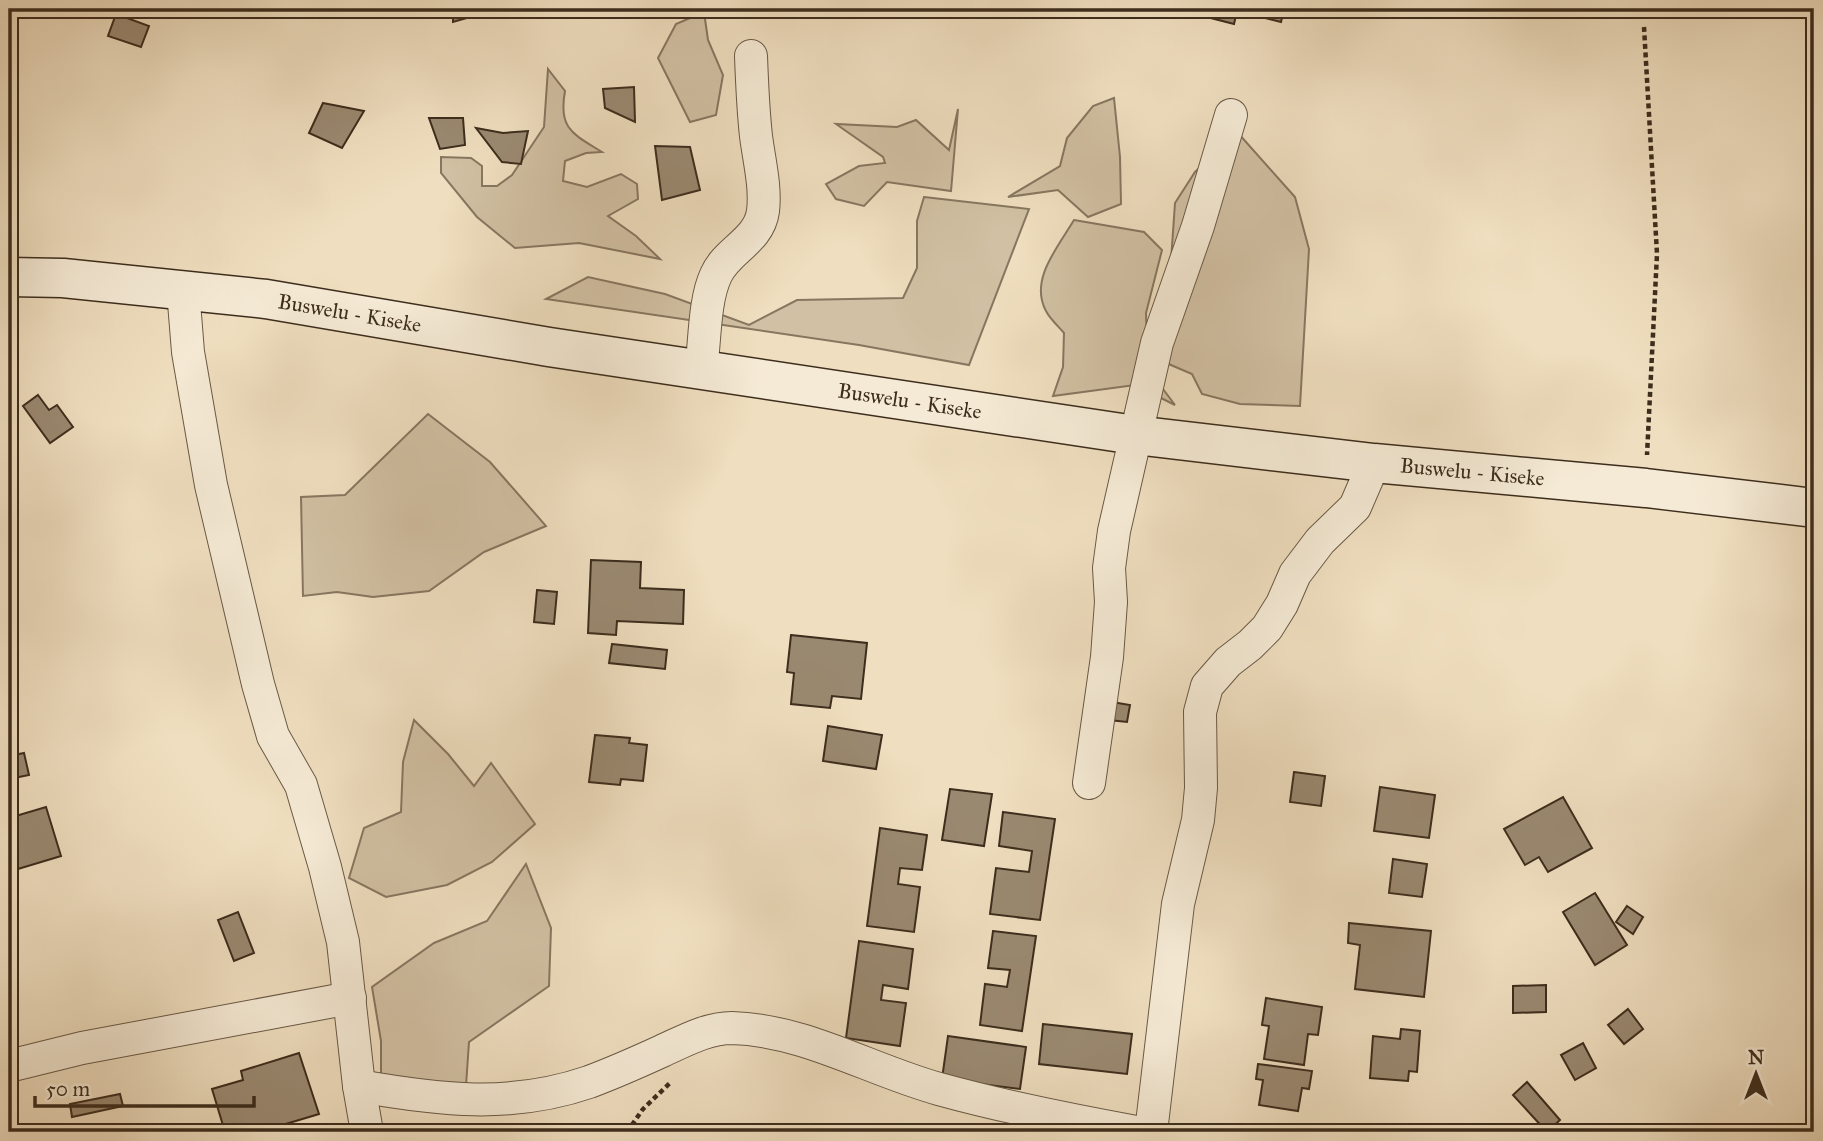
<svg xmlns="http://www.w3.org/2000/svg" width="1823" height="1141" font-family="'IM FELL Great Primer',serif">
<rect width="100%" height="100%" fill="#efdebf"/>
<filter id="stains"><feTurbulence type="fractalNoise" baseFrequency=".00286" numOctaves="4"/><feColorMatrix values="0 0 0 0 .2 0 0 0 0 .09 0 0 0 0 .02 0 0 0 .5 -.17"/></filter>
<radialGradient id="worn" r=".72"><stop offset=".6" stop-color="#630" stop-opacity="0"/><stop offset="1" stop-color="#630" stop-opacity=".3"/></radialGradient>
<g fill="#d1c0a3" stroke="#877660" stroke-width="2">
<path d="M704,12L708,40L723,75L716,115L690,122L658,58L676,24Z"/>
<path d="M548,69L565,91C558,129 573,134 602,152L586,153L565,161L563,181L587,187L621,174L637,184L638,199L608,216L636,236L660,259L579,243L515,248L477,217L441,173V157L471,158L482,166V186H497L512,175L544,127Z"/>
<path d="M1114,98L1120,157L1121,204L1088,217L1058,190L1008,197L1060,166L1067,138L1093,106Z"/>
<path d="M958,109L951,191L887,182L864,206L836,199L826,184L859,166L885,163L883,157L836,124L897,127L916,120L949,150Z"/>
<path d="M1238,133L1295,197L1309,249L1300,406L1240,404L1202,394L1192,374L1164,362L1175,203L1195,172Z"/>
<path d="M924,197L1029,209L969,365L859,345L546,299L588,277L665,294L749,325L797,300L903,298L917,268V221Z"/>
<path d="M1074,220L1144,232L1162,250L1146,313L1148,369L1175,405L1135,385L1053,396L1063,367L1064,333C1058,326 1050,319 1046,311C1029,280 1058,247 1074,220Z"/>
<path d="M428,414L490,462L546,526L484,552L429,591L373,597L337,592L303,596L301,497L345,495Z"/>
<path d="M414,720L448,754L474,786L491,763L535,824L492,862L447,885L386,897L349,878L364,828L401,812L403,762Z"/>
<path d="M526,864L551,928L549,986L469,1042L466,1086L381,1083V1041L372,987L434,943L487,921Z"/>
</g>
<g fill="#9a8971" stroke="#3d2d1d" stroke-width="2">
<path d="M86,9H110L109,13Z"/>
<path d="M453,9H477L481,14L453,22Z"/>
<path d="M1192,9H1284L1281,22L1237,11L1234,24L1191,13Z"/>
<path d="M116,14L149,26L141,47L108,36Z"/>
<path d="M634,87L635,122L605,108L603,89Z"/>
<path d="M323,103L364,111L342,148L309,133Z"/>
<path d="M429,118H463L465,145L440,149Z"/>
<path d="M476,128L503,133L528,131L521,164L502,162Z"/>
<path d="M655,146L690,147L700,190L662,200Z"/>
<path d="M38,395L49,410L57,405L73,427L50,443L23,406Z"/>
<path d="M591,560L641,562L640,588L684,590L683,624L617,621L616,635L588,633Z"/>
<path d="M537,590L557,592L554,624L534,622Z"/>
<path d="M791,635L867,643L861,699L832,696L830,708L791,704L794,673L787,672Z"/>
<path d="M612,644L667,650L665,669L609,663Z"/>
<path d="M1112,702L1130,705L1127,722L1109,720Z"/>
<path d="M828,726L882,735L876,769L823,761Z"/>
<path d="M595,735L630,738L629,743L647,745L643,781L621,779L620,785L589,782Z"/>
<path d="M24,753L29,775L9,779V756Z"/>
<path d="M1294,772L1325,776L1321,806L1290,802Z"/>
<path d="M1380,787L1435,795L1429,838L1374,831Z"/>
<path d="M950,789L992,794L984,846L942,840Z"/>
<path d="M1563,797L1592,848L1548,872L1539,857L1525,865L1504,829Z"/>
<path d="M46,807L61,856L18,869L9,835V818Z"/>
<path d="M1003,812L1055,819L1040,920L990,914L996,868L1029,872L1032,851L999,846Z"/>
<path d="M880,828L927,835L922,870L900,868L898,884L920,887L914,932L867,926Z"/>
<path d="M1393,859L1427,864L1422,897L1389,893Z"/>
<path d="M9,869L16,906L9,908Z"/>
<path d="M1595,893L1627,945L1595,965L1563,912Z"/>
<path d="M1627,906L1643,917L1633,934L1616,922Z"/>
<path d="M238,912L254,953L234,961L218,920Z"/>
<path d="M1349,923L1431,931L1424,997L1355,989L1360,945L1348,943Z"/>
<path d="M993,931L1036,936L1022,1031L980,1025L985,984L1007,987L1010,970L988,968Z"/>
<path d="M859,941L913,949L908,989L883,985L881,1000L906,1003L900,1046L846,1038Z"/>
<path d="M1546,985V1012L1513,1013V986Z"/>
<path d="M1266,998L1322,1007L1318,1035L1308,1034L1304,1065L1264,1059L1269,1026L1262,1025Z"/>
<path d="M1628,1009L1643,1029L1624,1044L1608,1025Z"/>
<path d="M1043,1024L1132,1034L1127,1074L1039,1064Z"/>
<path d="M1401,1029L1420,1031L1417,1072L1409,1071L1408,1081L1370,1078L1373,1036L1400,1039Z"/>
<path d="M948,1036L1026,1047L1020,1089L942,1079Z"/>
<path d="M1583,1043L1596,1068L1575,1080L1561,1055Z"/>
<path d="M299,1053L319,1114L259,1132H225L212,1089L243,1080L241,1071Z"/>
<path d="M1258,1064L1312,1071L1309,1089L1302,1088L1298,1111L1259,1105L1263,1080L1256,1079Z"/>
<path d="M1527,1082L1560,1120L1547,1132L1513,1095Z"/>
<path d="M120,1094L123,1106L72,1117L70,1104Z"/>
<path d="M789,1126L793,1132H779Z"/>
</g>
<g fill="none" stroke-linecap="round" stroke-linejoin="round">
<g stroke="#6a5946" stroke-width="34">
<g id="minor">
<path d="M183,290L188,352L211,485L258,684L273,736L301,785L325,867L343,942L359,1086L367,1132"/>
<path d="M701,370C705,342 704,300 716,275C727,250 759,241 763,211C766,187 759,160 756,136C753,109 752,83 751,56"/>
<path d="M1089,783L1107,657L1111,602L1109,568L1114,531L1157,343L1198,226L1231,115"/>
<path d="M9,1066L82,1048L350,998"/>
<path d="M359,1086C439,1100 510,1109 589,1082C613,1073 638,1062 662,1051C684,1041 707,1028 732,1028C805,1030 870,1070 939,1089C1004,1107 1070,1120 1136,1132"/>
<path d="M1151,1132L1178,904L1198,820L1201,788L1200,712L1207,686L1228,662L1250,645L1267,628L1282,604L1295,574L1320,541L1355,507L1374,463"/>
</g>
</g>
<g stroke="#3d2d1d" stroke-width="41">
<g id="secondary">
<path id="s1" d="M9,277L63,278L266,299L549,347L1135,435L1374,463L1646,488L1814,508"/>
</g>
</g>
<g stroke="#3d2d1d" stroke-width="4.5" stroke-dasharray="5 3.5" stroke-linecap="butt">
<path d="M1644,27L1657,254L1647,455"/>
<path d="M627,1132L643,1109L670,1083"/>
</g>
<use href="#minor" stroke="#f5ead5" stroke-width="32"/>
<use href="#secondary" stroke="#f5ead5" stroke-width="38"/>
</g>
<g text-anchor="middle" stroke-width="6" stroke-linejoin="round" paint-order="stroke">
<g font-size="21" fill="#3d2d1d" stroke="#f5ead5">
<text dy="7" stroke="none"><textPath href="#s1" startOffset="343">Buswelu - Kiseke</textPath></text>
<text dy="7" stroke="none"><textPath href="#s1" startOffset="910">Buswelu - Kiseke</textPath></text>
<text dy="7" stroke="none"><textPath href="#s1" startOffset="1477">Buswelu - Kiseke</textPath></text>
</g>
</g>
<rect width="1823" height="1141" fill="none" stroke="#efdebf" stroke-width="35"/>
<rect x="10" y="10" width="1802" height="1120" fill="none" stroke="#3d2d1d" stroke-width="3.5"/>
<rect x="18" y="18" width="1788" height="1106" fill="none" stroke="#3d2d1d" stroke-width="2"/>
<g transform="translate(1756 1074)" stroke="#f5ead5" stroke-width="5" paint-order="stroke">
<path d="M0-5L12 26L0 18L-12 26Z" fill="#3d2d1d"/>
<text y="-10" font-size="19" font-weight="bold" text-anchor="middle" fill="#3d2d1d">N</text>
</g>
<path d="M35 1096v10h219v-10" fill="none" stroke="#3d2d1d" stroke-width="3.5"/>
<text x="46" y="1096" font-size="21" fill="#3d2d1d" stroke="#f5ead5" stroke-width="5" paint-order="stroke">50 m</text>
<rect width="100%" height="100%" filter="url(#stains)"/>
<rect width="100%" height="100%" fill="url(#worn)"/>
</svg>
